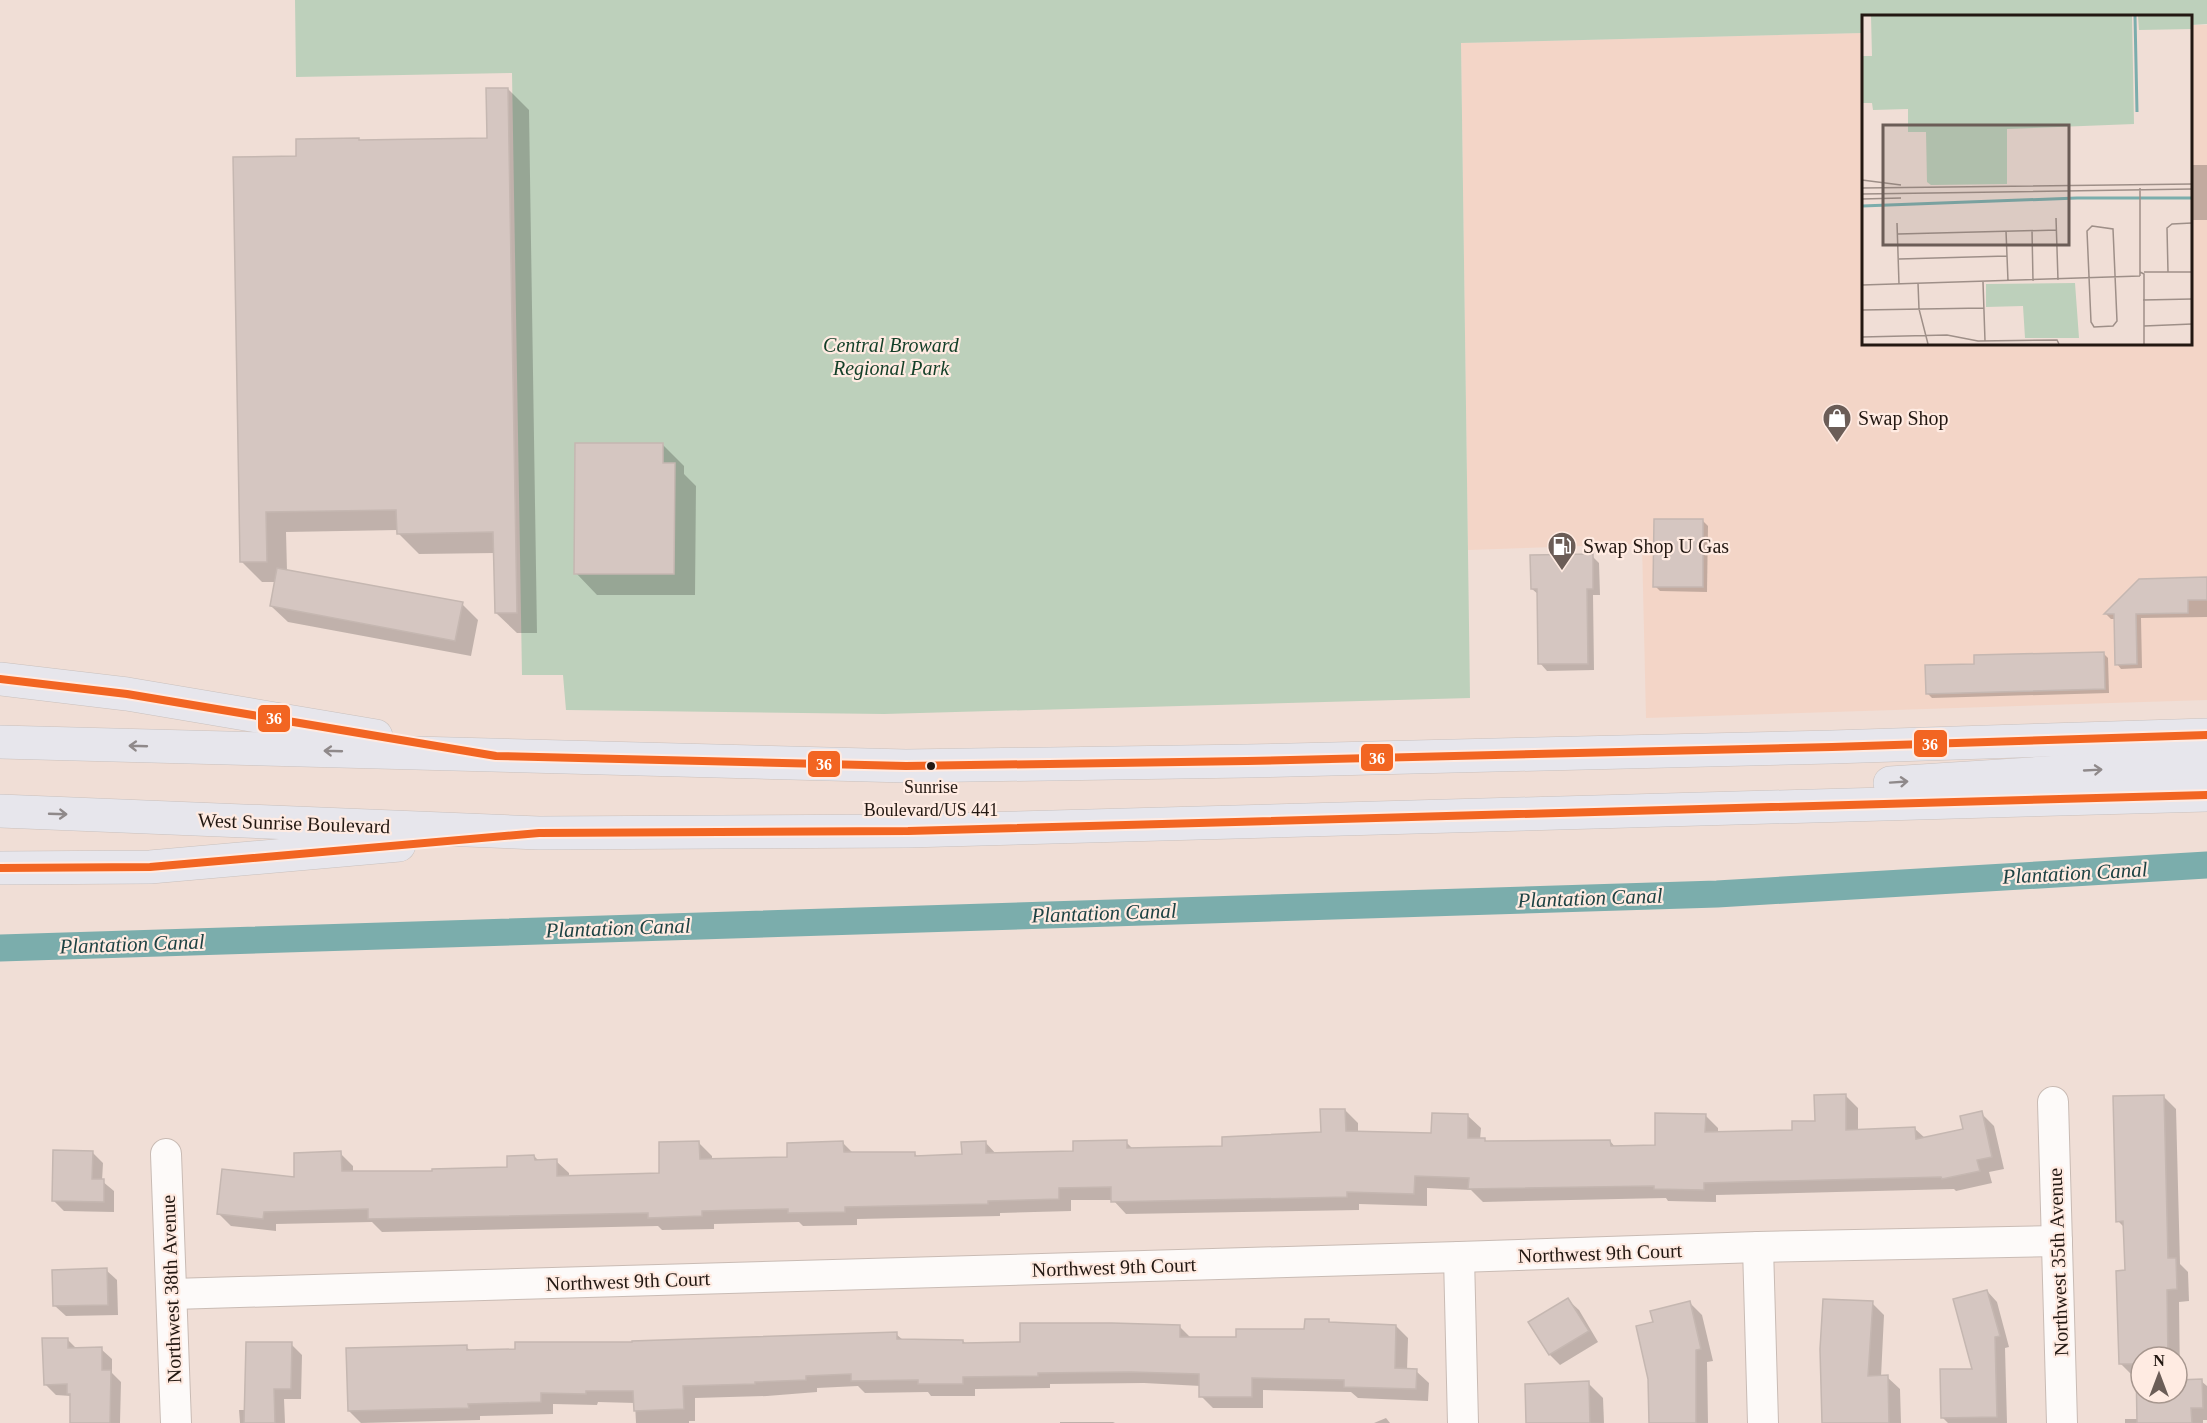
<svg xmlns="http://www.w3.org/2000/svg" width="2207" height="1423" font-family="Georgia,serif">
<rect width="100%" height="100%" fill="#f0ded6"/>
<path fill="#f3d5c7" d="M2191,25H2207V700L1646,718L1642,544L1468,550L1461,43L1863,33L1864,344H2190Z"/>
<path fill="#bdd0bb" d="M295,0H2207V24L2191,25L2190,16H1864L1863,33L1461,43L1470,698L884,714L566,710L563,675H522L512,73L296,77Z"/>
<g fill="#0003" fill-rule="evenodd">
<path d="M508,89L529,110L537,633H517L496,613L495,553L419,554L398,533V530L286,532L287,571L462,604L478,620L471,656L288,622L271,606L276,582H262L242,562L297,157L361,142L488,139Z"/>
<rect x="2190" y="165" width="17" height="55"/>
<path d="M662,444L684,466V474L696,486L695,595H597L576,573Z"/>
<path d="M1703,521L1708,526L1707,592L1660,591L1655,586Z"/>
<path d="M1592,556L1599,563L1600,595H1593L1594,670L1547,671L1540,663L1539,595L1532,589Z"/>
<path d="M2207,579V617L2141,618L2142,668L2121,669L2117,664L2115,619H2111L2106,614L2140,580Z"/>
<path d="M2103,653L2108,658L2109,693L1932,698L1927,693L1976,666Z"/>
<path d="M1845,1095L1858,1108V1131L1915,1129L1925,1138L1964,1130L1981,1113L1994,1126L2004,1169L1989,1172L1992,1183L1956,1191L1954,1189L1716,1195V1202L1668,1201L1666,1198L1483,1202L1471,1190L1427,1188V1206L1359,1204V1210L1126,1214L1113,1200H1071V1211L1000,1213V1216L857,1219V1225L803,1226L799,1222L714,1224V1229L662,1230L658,1226L382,1232L372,1222L276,1224V1231L231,1226L218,1213L296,1179L340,1153L353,1166V1173H434L509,1169L534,1156L539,1161H556L569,1173V1177L661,1174L699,1143L712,1156V1160L789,1158L843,1143L854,1154L914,1153L918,1157L963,1155L986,1143L997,1155L1074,1153L1126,1142L1134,1150L1224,1148L1322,1134L1345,1110L1358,1123V1133L1433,1135L1468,1116L1481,1128L1480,1140H1485L1488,1143L1610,1141L1616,1148L1656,1147L1705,1115L1718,1128V1133L1793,1132L1816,1122Z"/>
<path d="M2163,1096L2176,1109L2180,1264L2188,1272L2189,1301L2179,1302L2180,1381H2201L2207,1386V1420H2203V1423H2125V1419H2138L2137,1376H2133L2120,1363L2127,1272L2125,1228L2118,1221ZM2141,1357H2177V1393H2141Z"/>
<path d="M92,1152L103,1163L102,1181L114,1191V1212L64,1211L54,1201Z"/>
<path d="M106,1270L117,1280L118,1315L66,1316L55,1306Z"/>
<path d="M1987,1291L1997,1302L2009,1347L2005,1348L2007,1423H1948L1942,1417L1974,1370Z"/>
<path d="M1568,1300L1579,1310L1598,1342L1560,1365L1550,1355L1530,1323Z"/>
<path d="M1690,1303L1702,1315L1713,1361L1707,1362L1708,1423H1650L1655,1323Z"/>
<path d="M1872,1303L1884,1315L1881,1377H1887L1900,1389L1901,1423H1823Z"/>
<path d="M1328,1321L1331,1323L1396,1326L1408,1338L1407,1370L1416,1371L1429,1383L1428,1401L1358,1398L1351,1392L1263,1390V1408H1213L1201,1396V1386L1144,1383L1050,1384V1388L975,1389V1396H931L928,1392L865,1393L858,1386L817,1388V1392L767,1396L695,1398V1421H689V1423H636L635,1403L598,1402L597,1405L553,1404V1414L480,1416V1420L361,1423L349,1411L466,1347L471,1351L896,1334L903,1340L963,1341L966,1344L1022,1343L1180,1327L1191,1338H1238L1306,1331Z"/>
<path d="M67,1339L77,1349H101L112,1359V1373L121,1382L120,1423H72L71,1396L56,1395L45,1384Z"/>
<path d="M291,1344L302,1355L301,1399H284L285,1423H240L239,1410H246Z"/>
<path d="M1588,1383L1603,1398L1604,1423H1528Z"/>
<path d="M1386,1418L1390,1423H1374Z"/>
<path d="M1060,1422H1113L1115,1423H1060Z"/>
</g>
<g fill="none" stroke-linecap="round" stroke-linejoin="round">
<path stroke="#7badac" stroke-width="27" d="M0,948L1717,894L2207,865"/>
</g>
<g fill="#d5c6c1" stroke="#c5b7b1" stroke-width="1.5">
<path d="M486,88H508L517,613H495L493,532L397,534L396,510L266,512L267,562H240L233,157L296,156V139L359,138V140L487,138Z"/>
<path d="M575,443H663V463H675L674,574H574Z"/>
<path d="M1654,519H1703V587H1653Z"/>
<path d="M1593,554V589H1587L1588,664H1538L1537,589H1531L1530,555Z"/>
<path d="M277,568L463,602L455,641L270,606Z"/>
<path d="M2207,577V600H2188V613L2136,614L2137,664L2115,665L2114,614H2104L2139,579Z"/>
<path d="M2104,652L2105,689L1926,694L1925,665L1974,664V655Z"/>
<path d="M1846,1094V1130L1915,1127L1916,1139L1963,1129L1960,1116L1982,1111L1992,1157L1977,1160L1980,1171L1942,1179L1941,1177L1704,1183V1190L1654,1189V1186L1468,1189L1469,1178L1415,1176L1414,1194L1347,1192V1197L1111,1202V1187L1059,1188V1199L988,1201V1204L845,1207V1212L788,1213V1209L702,1211V1216L648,1218V1213L368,1219V1209L264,1212L263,1219L217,1214L222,1169L294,1177V1153L341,1151L342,1171H432V1169L507,1167V1156L534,1155L535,1160L557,1159V1176L659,1173V1142L699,1141L700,1159L787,1157V1143L843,1141L844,1152H915V1156L962,1154L961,1142L986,1141V1153L1073,1151V1141L1127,1140V1148L1222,1146V1137L1321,1132L1320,1109H1345L1346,1131L1431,1133L1432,1113L1468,1114V1138H1485V1141L1610,1140L1611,1146L1655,1145V1113L1706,1114L1705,1132L1792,1130V1121H1815L1814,1095Z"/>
<path d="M2164,1095L2168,1258H2176L2177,1289L2167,1290L2168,1357H2141V1393H2177V1380L2202,1379L2203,1408H2191L2192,1423H2137L2136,1364H2119L2116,1271L2125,1270L2123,1221L2116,1222L2113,1096Z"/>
<path d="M53,1150L93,1151L92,1179H104V1202L52,1201Z"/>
<path d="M107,1268L108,1305L53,1306L52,1270Z"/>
<path d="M1987,1290L2000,1336L1995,1337L1997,1417L1941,1418L1940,1369H1972L1953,1299Z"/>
<path d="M1568,1298L1589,1331L1549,1355L1528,1322Z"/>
<path d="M1823,1299L1873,1301L1868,1376L1888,1375L1889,1423H1822L1820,1349Z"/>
<path d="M1690,1301L1701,1349L1696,1350V1423H1649L1648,1379L1636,1326L1653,1322L1650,1311Z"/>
<path d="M1305,1319H1329V1322L1396,1325L1395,1368L1417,1369L1416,1389L1344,1387V1380L1252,1378V1397H1199V1374L1131,1372L1038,1373V1376L963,1377V1384H918V1380L851,1381V1374L806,1376V1380L755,1382V1384L683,1386L684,1409L634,1411L633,1391H586V1394L541,1393V1402L468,1404L469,1408L348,1411L346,1348L467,1345V1350L515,1349V1342H632V1341L897,1332V1339L963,1340V1343L1020,1342V1323H1112L1180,1325V1337H1236V1329H1304Z"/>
<path d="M42,1338H68V1348L102,1347V1370H111L110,1423H70V1394H67V1384L44,1385Z"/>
<path d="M246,1342H292L291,1389H274L275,1423H244Z"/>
<path d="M1589,1381L1590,1423H1526L1525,1384Z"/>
</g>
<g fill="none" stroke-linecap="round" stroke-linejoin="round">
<g stroke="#c9bbb4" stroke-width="32">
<g id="minor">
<path d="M2053,1102L2062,1423"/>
<path d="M166,1154L176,1423"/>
<path d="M1758,1247L1763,1423"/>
<path d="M1459,1257L1463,1423"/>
<path d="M172,1294L1459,1257L1758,1247L2057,1241"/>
</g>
</g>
<g stroke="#c9c0bd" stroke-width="34">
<g id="primary">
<path d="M0,679L127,694L376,736"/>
<path d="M0,742L906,766L1247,761L1832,747L2207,735"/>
<path d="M1890,783L2091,770L2207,765"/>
<path d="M0,811L539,833L908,831L2207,795"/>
<path d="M0,868L150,867L399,845"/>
</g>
</g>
<use href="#minor" stroke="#fdfaf9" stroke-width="30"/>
<use href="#primary" stroke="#e7e6ec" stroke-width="33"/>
<g stroke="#ffebe2" stroke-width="12">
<g id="bus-1">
<path d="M0,679L127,694L496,756L906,766L1247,761L1832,747L2207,735"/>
<path d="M0,868L150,867L539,833L908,831L2207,795"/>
</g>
</g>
<use href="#bus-1" stroke="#f26522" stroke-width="8"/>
</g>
<defs><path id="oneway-shaft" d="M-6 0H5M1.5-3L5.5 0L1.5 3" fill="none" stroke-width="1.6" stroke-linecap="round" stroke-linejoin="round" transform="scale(1.5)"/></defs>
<g stroke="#8f898a">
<use href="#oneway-shaft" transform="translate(138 746) rotate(-178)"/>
<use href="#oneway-shaft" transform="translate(333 751) rotate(-178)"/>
<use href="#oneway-shaft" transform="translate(2093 770) rotate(-3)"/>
<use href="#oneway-shaft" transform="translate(1899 782) rotate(-4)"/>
<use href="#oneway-shaft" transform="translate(58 814) rotate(2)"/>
</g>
<defs>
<g id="shop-pin" transform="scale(1.5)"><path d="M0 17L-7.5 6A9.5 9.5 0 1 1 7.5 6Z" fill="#6b5d57" stroke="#ffebe2"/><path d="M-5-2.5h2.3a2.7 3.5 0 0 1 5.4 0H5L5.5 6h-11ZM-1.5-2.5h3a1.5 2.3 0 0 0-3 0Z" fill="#fff"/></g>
<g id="fuel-pin" transform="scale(1.5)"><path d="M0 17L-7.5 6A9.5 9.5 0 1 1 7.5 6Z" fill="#6b5d57" stroke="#ffebe2"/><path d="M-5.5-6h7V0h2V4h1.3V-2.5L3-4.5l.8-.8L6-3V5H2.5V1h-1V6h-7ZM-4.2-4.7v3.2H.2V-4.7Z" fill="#fff"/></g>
</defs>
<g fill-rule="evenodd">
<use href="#shop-pin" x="1837" y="418"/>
<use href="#fuel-pin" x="1562" y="546"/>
</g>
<circle fill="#231812" stroke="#ffebe2" stroke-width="2" cx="931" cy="766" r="5"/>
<g text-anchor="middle" stroke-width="4.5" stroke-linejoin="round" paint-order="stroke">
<g font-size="18" fill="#231812" stroke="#ffebe2">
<text x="931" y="793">Sunrise<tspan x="931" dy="23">Boulevard/US 441</tspan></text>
</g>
<g font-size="20" font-style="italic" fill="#133f28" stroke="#ffebe2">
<text x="891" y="352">Central Broward<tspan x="891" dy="23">Regional Park</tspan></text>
</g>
<g font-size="20" fill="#231812" stroke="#ffebe2" text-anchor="start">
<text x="1858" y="425">Swap Shop</text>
<text x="1583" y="553">Swap Shop U Gas</text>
</g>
<g font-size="20" fill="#231812" stroke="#ffebe2">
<text transform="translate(294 823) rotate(2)" y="7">West Sunrise Boulevard</text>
<text transform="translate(1600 1253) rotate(-2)" y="7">Northwest 9th Court</text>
<text transform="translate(2058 1262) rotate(-92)" y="7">Northwest 35th Avenue</text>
<text transform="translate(1114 1267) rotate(-2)" y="7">Northwest 9th Court</text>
<text transform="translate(628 1281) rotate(-2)" y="7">Northwest 9th Court</text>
<text transform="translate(171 1289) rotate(-92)" y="7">Northwest 38th Avenue</text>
</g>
<g font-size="21" font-style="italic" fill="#1d4243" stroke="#ffebe2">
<text transform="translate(2075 873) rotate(-3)" y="7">Plantation Canal</text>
<text transform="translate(1590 898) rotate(-2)" y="7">Plantation Canal</text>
<text transform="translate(1104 913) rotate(-2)" y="7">Plantation Canal</text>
<text transform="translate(618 928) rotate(-2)" y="7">Plantation Canal</text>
<text transform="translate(132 944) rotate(-2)" y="7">Plantation Canal</text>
</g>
</g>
<g transform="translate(1862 15)">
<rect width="330" height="330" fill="#f0ded6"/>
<path d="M9,1H270L272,109L145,114V169L69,170L65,167L64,117H46V94L11,95L10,88H0V41H10ZM276,1H330V14L277,15ZM213,268L217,323H163L161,291L124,292V269Z" fill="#bdd0bb"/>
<path fill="none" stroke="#7badac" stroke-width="3" d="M273,1L275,97M0,191L215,183H330"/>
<path fill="none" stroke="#9e8f88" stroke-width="1.5" d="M0,165L39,170M0,173L330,169M278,173V261M0,179L330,174M0,184L39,183M194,203L196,265M35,208L37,269M230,211L251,214L255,306L251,311L232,312L229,307L225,216ZM170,215L171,266M144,216L146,266M36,219L195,215M37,244L145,241M278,257L282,259V329M282,257H330M306,257L305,213L310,209L330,208M121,267L123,326M56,268L57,294L66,329M0,270L278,261M281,285L330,284M0,295L122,293M282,311L330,309M0,322L85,320L116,326L195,325L197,329"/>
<path fill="#6b5d57" fill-opacity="0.15" stroke="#6b5d57" stroke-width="3" d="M21,110H207V230H21Z"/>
<rect width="330" height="330" fill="none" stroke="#231812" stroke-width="3"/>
</g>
<g stroke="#ffebe2" stroke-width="2">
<rect x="257" y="704" width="34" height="29" rx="6" fill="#f26522"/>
<rect x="1913" y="729" width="35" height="29" rx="6" fill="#f26522"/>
<rect x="1360" y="743" width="34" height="29" rx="6" fill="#f26522"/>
<rect x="807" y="750" width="34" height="28" rx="6" fill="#f26522"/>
</g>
<g font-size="16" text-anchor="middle" font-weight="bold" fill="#fff">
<text x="274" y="724">36</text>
<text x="1930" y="750">36</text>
<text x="1377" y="764">36</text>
<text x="824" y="770">36</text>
</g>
<g transform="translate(2159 1375)"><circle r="28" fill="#ffebe2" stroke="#a7978f" stroke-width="1.5"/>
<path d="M0-4.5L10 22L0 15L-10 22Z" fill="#6b5d57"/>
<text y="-9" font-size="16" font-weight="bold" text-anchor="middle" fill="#231812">N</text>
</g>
</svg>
